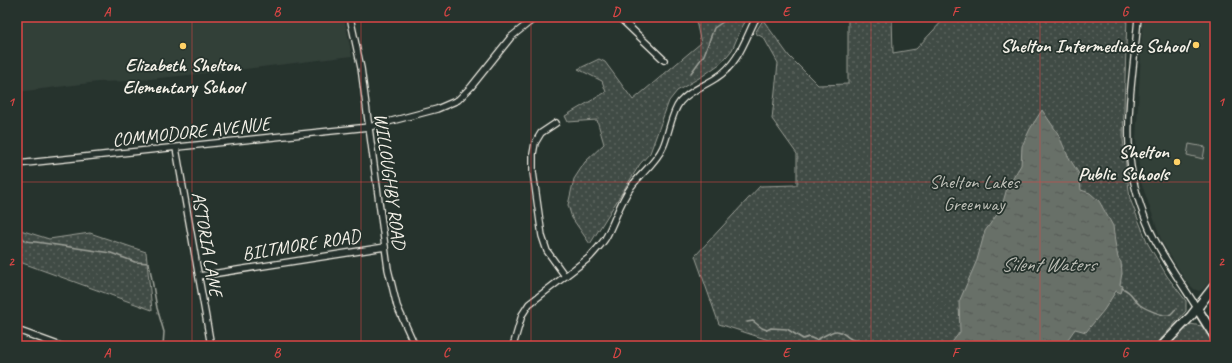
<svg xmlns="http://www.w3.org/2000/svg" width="1232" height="363" font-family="Caveat,sans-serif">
<defs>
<pattern id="park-dots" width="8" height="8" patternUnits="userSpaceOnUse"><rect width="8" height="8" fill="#414b45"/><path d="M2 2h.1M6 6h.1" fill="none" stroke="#5d6560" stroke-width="1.8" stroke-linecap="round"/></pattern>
<pattern id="water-ripples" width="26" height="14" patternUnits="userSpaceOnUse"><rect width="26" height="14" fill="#676f68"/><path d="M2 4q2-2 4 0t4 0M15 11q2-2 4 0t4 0" fill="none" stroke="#565a55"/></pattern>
</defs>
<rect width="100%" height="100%" fill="#26332d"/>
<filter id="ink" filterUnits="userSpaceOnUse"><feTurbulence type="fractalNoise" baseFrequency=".025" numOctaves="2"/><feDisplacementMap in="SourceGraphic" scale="8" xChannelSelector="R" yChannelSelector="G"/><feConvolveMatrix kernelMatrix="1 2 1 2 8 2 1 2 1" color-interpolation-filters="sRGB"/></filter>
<g filter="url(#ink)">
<g fill="#333f39">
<path d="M17,17H344L352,56L245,69L131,81L98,82L17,92Z"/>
<path d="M1143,17H1215V275L1203,289L1199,291L1194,289L1186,281L1162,242L1141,182L1136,141Z"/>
</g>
<path fill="#414b45" stroke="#9a9e96" d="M1189,144L1205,147L1203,159L1187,155Z"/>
<g fill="url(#park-dots)" stroke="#9a9e96">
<path d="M695,17H748L741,29L732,50L721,63L704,75L677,91L669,101L650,153L640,164L590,244L572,218L568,205L574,179L585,162L604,144L597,120L568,122L565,116L606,92L602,81L578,69L599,59L605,62L633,100L701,43Z"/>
<path d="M848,17H892L893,53L916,49L946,17H1127L1123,139L1130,199L1148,244L1167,276L1186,301V311L1163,337L1153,346H787L719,324L695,256L760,186L797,185V154L772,119L778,63L764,38L755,33L763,20L789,56L818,85L848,84Z"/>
<path d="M17,229L49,239L90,233L146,252L152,310L17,261Z"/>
<path d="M1190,324L1202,326L1215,342V346H1167Z"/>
</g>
<path fill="url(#water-ripples)" stroke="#9fa39b" d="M1042,110L1057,132L1068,156L1079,174L1081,190L1090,193L1099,201L1113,226L1115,242L1118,258L1121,262L1122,273L1120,285L1123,286L1121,293L1116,291L1104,310L1086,332L1075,329L1063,346H949L960,332L959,302L977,260L985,231L1001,209L1007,188L1021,165L1022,146L1030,129Z"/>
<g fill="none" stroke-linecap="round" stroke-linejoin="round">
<g stroke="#9fa39b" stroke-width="1.5">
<path d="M691,73L704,55L714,28L730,17"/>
<path d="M17,229C23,239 23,242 36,242L111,253L135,262L149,263L157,308L164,332L163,346"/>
<path d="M1122,288C1134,293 1132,299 1140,305C1144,308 1163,317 1169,315C1172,314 1173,311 1176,309"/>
<path d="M1211,311L1215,313"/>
<path d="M747,322L753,321L762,328L767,330L771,328L787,329L803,339L809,337L816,340C821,338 832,330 837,331C847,332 846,342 861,340L865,346"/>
<path d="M923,346H939"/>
</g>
<g stroke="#f4f1e8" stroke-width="8">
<g id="minor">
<path d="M350,17L361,68L388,269L397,306L415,346"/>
<path d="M619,17L664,60"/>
<path d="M1138,17C1135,59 1127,102 1129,145C1130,174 1138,203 1150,230C1163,258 1181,282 1197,308"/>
<path d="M556,123L541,133L535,143L533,154V172L542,236L547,251L565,276"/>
<path d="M176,148L211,346"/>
<path d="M17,164L369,127L437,109L458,100L471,87L511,37L536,17"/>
<path d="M199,276L385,247"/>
<path d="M17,330L61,346"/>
<path d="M513,346L522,315L529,304L590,257C595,251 601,245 605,239C615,222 619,203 631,187C641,173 656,163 663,147C669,134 671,113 680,102C689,91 704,86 716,78C737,65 744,43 754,22L757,17"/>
</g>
</g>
<g stroke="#f4f1e8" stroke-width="11">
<g id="secondary">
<path d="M1197,308L1215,337"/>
<path d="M1162,346L1191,316L1215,285"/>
</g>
</g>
<use href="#minor" stroke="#26332d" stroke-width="5.5"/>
<use href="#secondary" stroke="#26332d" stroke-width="8"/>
</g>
</g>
<path fill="none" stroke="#da4645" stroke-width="1" stroke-opacity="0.55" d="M192,17V346M361,17V346M531,17V346M701,17V346M871,17V346M1040,17V346M17,182H1215"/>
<g fill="#ffd166" stroke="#26332d" stroke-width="1.5">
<circle cx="1196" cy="45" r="4"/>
<circle cx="183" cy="46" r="4"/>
<circle cx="1177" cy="162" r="4"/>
</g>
<g text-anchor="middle" stroke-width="3.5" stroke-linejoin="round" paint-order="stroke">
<g font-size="19" font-weight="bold" fill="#f4f1e8" stroke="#26332d" text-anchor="end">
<text x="1188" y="52">Shelton Intermediate School</text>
<text x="183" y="71" text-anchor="middle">Elizabeth Shelton<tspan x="183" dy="22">Elementary School</tspan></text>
<text x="1169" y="158">Shelton<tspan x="1169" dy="22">Public Schools</tspan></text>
</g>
<g font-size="19" fill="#f4f1e8" stroke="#26332d">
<text transform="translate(191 131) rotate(-6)" y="7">COMMODORE AVENUE</text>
<text transform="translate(391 181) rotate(82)" y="7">WILLOUGHBY ROAD</text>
<text transform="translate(208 244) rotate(80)" y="7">ASTORIA LANE</text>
<text transform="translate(301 244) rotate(-9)" y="7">BILTMORE ROAD</text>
</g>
<g font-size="19" fill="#bebfb7" stroke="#26332d">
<text x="974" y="188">Shelton Lakes<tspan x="974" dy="22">Greenway</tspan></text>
</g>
<g font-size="20" font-style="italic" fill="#bcbdb5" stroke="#26332d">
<text x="1048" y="271">Silent Waters</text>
</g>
</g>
<rect width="1232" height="363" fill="none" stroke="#26332d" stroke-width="44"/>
<rect x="22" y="22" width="1188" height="319" fill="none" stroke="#da4645" stroke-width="1.5"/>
<g font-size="13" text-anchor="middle" font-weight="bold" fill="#da4645">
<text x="107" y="16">A</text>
<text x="277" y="16">B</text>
<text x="446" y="16">C</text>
<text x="616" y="16">D</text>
<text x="786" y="16">E</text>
<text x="955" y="16">F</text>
<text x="1125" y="16">G</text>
<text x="11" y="106">1</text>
<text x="1221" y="106">1</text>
<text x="11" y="266">2</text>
<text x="1221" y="266">2</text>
<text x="107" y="357">A</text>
<text x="277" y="357">B</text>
<text x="446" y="357">C</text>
<text x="616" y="357">D</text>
<text x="786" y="357">E</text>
<text x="955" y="357">F</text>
<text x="1125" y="357">G</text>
</g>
</svg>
